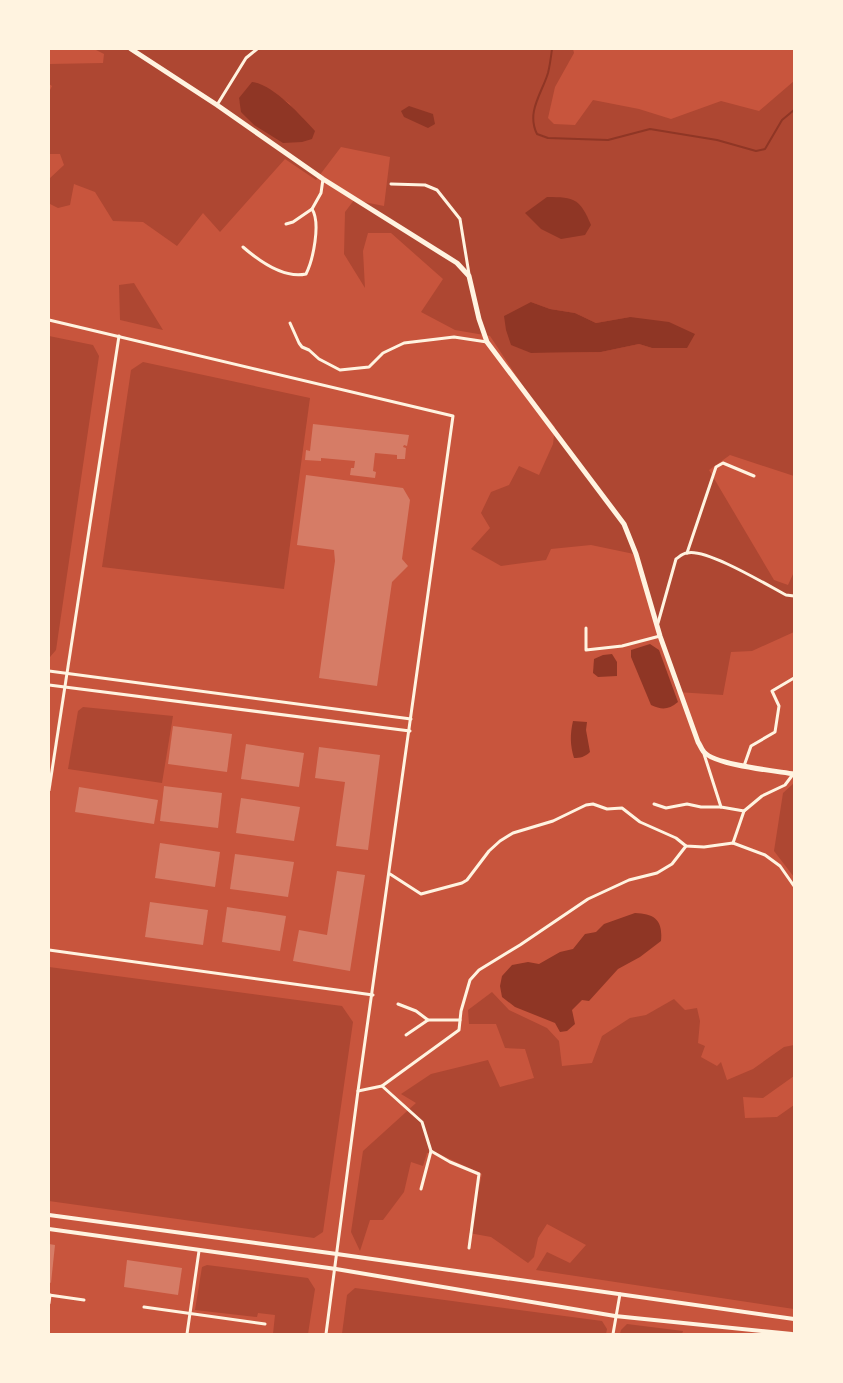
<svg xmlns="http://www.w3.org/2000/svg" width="843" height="1383" font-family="'PT Serif',serif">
<rect width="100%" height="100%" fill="#c8553d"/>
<g fill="#ae4732" fill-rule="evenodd">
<path d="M94,49H573L574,53L555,87L548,118L554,124L575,125L593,100L639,109L671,119L721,101L759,111L794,81V476L730,455L709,470L774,580L788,585L794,572V632L752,651L731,652L723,695L677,692L657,632L634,554L591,545L551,549L546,560L501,566L471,549L490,528L481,513L491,492L509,485L519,466L539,475L553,444L555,427L527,392L490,336L455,330L421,312L443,279L391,233H368L363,251L365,288L344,254L345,212L354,200L384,206L390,157L341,147L316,180L285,159L220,232L203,213L177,246L143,222L113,221L95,192L74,184L70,205L58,208L50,204L49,179L64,165L60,154H49V92L52,86L49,84V64L103,63L104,54ZM277,96L289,103L297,113L254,125L242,112L239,98ZM531,302L550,309L575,313L596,323L630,317L652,348L639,344L601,352L531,353Z"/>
<path d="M134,283L163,330L120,320L119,285Z"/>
<path d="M49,336L93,345L99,356L56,650L50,657Z"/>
<path d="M143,362L310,398L284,589L102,567L131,370Z"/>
<path d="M83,707L173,716L162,783L68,769L78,711Z"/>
<path d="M794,783V877L774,851L783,793Z"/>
<path d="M49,967L342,1006L353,1022L323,1232L314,1238L49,1201Z"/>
<path d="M492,992L509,1010L547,1028L559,1041L562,1066L592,1063L602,1036L630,1018L646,1015L674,999L685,1010L697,1008L700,1021L698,1043L705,1046L701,1057L717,1066L721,1062L727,1080L753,1069L784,1047L794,1045V1076L763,1098L743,1097L745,1118L777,1117L794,1105V1309L536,1270L547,1252L570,1263L586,1245L547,1224L538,1238L534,1257L528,1263L491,1237L469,1233L482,1174L435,1152L427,1153L423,1166L411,1162L404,1192L383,1220H370L360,1251L351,1232L363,1151L416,1103L401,1094L431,1074L488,1060L500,1087L534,1078L525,1049L505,1048L496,1024H469L468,1010Z"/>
<path d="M207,1265L308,1278L315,1289L308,1334H273L275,1315L258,1313L257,1317L195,1310L202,1267Z"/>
<path d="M355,1288L602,1321L607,1329L606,1334H342L347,1295Z"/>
<path d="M627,1324L683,1331L682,1334H620L621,1330Z"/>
</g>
<g fill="#8f3625">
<path d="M252,82C274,85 300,115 315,131L312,139L302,142L283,143L254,125L241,112L239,98Z"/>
<path d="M409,106L433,114L435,124L428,128L404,117L401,111Z"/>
<path d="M547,197C575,197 580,199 591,225L585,235L561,239L541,229L525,213Z"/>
<path d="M531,302L550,309L575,313L596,323L630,317L669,322L695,334L687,348H652L639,344L601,352L531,353L511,345L506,330L504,316Z"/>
<path d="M650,644L659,650L678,702C668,710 662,710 651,705L631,657V650Z"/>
<path d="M612,654L617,662V676L598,677L593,673L594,659L603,655Z"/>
<path d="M573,721L587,722L586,730L590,752C585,757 580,758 574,758C570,745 570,734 573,721Z"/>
<path d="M635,913C655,914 663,920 661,941L640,957L618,969L589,1001L582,1000L572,1010L575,1024L567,1031L560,1032L555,1023L515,1007L502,997L500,986L502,976L512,965L528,962L539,964L560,952L573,949L585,934L596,932L604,924Z"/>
</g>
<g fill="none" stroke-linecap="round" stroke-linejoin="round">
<path stroke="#8f3625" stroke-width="2" d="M552,49C551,57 550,65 548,73C542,93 526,112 537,134L548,138L608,140L650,129L717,140L756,151L765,149L782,120L794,110"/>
</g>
<g fill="#d67c66">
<path d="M313,424L409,435L407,446L404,445L403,447L406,448L405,459H397V455L375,453L373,471L376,472L375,478L350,475L351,468H354L355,461L321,458V461L305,460L306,450L310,451Z"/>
<path d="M306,475L403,488L410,500L402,559L408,566L392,582L377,686L319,678L335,561L334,550L297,545Z"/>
<path d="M173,726L232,734L227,772L168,764Z"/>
<path d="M246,744L304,753L299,787L241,779Z"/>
<path d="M319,747L380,755L368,850L336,846L345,782L315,778Z"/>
<path d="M164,786L222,793L218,828L160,821Z"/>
<path d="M79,787L158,800L154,824L75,812Z"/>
<path d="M241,798L300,807L294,841L236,833Z"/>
<path d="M160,843L220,852L215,887L155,878Z"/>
<path d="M235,854L294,862L288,897L230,889Z"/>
<path d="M337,871L365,875L350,971L293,961L299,930L327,935Z"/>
<path d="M150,902L208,910L203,945L145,937Z"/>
<path d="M227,907L286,916L280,951L222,942Z"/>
<path d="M49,1244L55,1245L51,1283L49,1282Z"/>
<path d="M127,1260L182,1268L178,1295L124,1287Z"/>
</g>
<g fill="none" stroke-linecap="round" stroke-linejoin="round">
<g stroke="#fff3e0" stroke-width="3">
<path d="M217,105L246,58L257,49"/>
<path d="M391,184L425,185L437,190L460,219L469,274"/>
<path d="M286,224L293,222L312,209"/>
<path d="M243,247C259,261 283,279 306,274C313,260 321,223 312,209L321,193L323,179"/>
<path d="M49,320L453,416L358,1091L326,1334"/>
<path d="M290,323L299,343L302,347L309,350L319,359L340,370L369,367L383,353L404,343L454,337L487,342"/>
<path d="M687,553L716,467L723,463L754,476"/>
<path d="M658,623L676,559C679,557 683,553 687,553C706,548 767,585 786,595L794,596"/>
<path d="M586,628V650L622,646L660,636"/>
<path d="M49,671L411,719"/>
<path d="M49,685L410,731"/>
<path d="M704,754L721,807L744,811L762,796L785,785L794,773"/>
<path d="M744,766L751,746L775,732L779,706L772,691L794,678"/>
<path d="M49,790L119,336"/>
<path d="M654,804L666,808L687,804L701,807H721"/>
<path d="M733,843L744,811"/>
<path d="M390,874L421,894L462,883L467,880L489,851L500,841L513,833L553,821L586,805L593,804L607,809L622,808L640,822L676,838L686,846L704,847L733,843L765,855L780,866L794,886"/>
<path d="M49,950L373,995"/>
<path d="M398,1004L416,1011L428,1020H460"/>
<path d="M406,1035L428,1020"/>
<path d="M382,1086L422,1122L431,1151L421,1189"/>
<path d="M358,1091L382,1086L459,1030L461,1011L470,980L479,970L520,945L588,899L629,880L657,873L672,864L686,846"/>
<path d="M431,1151L450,1162L479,1174L469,1248"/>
<path d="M49,1295L84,1300"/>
<path d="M49,1303L50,1295"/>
<path d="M144,1307L265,1324"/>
<path d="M187,1334L199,1251"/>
<path d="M613,1334L620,1294"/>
</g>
<g stroke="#fff3e0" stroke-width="4">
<path d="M49,1215L337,1254L794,1319"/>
<path d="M49,1229L336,1269L615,1316L792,1334"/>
</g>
<path stroke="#fff3e0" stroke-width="5" d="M131,49L217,105L323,179L457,263L469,276L479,319L487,342L624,524L636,554L660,636L698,742C700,745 702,750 704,752C715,765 776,771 794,774"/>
</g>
<rect width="843" height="1383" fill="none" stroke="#fff3e0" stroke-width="100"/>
</svg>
